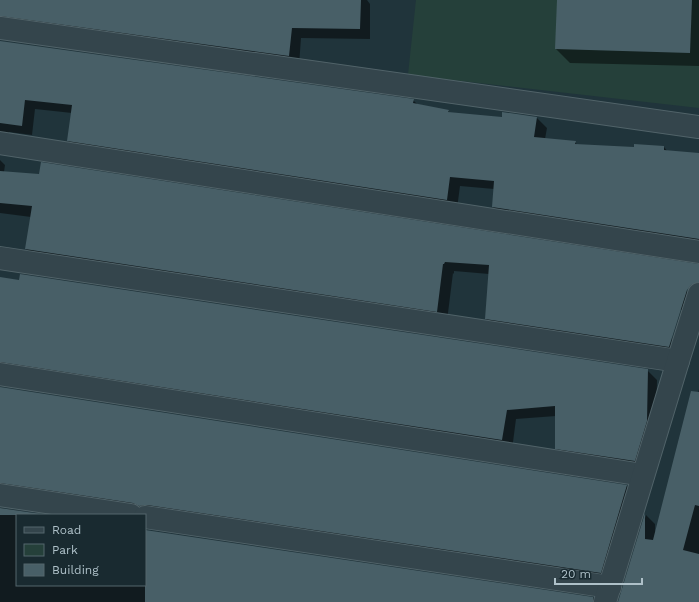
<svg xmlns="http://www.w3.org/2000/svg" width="699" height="602" font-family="'Work Sans',sans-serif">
<rect width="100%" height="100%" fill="#20343b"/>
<path fill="#25403a" d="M416,0H699V108L408,75Z"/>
<g fill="#0007">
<path d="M0,0H367L370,4V39L301,38L299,66L0,30Z"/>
<path d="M558,0H699V66L570,63L556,49Z"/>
<path d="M0,42L413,100L418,105L448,111L451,114L502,118H537L547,128L545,139L575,142L578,146L635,148L664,147L668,152L699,154V243L503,217L493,207L494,189L460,186L457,209L78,150L68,141L72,113L35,109L32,135L9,132L8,141L0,145Z"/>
<path d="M0,160L5,165L4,172L687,272V310H673L671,355L496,329L486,319L489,274L454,271V274L453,273L447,321L36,259L26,249L31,217L0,213Z"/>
<path d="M0,278L647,370L657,380L656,432L644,470L566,458L556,448V416L516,419L512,450L0,376Z"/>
<path d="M0,388L627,486L637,496L611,582L0,494Z"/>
<path d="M699,389V602H619L646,515L655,524V533L688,439Z"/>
<path d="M0,508L45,515H17V585H145V531L593,598L597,602H0Z"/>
</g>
<g fill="#485f67">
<path d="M0,0H361L360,29L292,28L289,56L0,16Z"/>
<path d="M557,0H692L690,53L555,49Z"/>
<path d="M0,41L414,99L413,103L449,110L448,112L502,117V112L537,117L534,137L576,141L575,144L634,147V144L664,146V150L699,153V239L492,207L494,181L450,177L447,200L67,141L72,105L25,100L22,126L0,123Z"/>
<path d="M41,162L699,264V282L691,285L687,290L669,347L485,319L489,265L445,262L444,264H443L437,312L25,249L32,206L0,203V171L39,174Z"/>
<path d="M20,274L648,369L647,421L635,461L555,449V406L507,410L502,440L0,362V277L19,280Z"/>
<path d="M0,387L627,485L601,573L147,505L139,506L133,503L0,483Z"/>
<path d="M691,391L699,392V506L695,505L683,550L699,554V602H618L645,513V539L653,540Z"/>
<path d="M0,508L48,515H0Z"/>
<path d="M145,530L593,597V602H145Z"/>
</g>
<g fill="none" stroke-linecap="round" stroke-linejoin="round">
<g stroke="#516369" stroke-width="24">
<g id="minor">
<path d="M0,28L699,127"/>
<path d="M0,143L699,252"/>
<path d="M0,258L678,361"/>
<path d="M0,374L643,475"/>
<path d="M0,495L131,515"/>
<path d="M145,517L610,587"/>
<path d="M605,602L678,361L699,294"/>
</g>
</g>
<use href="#minor" stroke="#34454c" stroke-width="22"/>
</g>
<rect x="16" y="514" width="130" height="72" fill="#192a30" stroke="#55666d"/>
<rect x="24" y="527" width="20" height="6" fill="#34454c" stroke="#55666d"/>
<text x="52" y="534" font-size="12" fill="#aec0c8">Road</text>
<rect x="24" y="544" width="20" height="12" fill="#25403a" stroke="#55666d"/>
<text x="52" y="554" font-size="12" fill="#aec0c8">Park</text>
<rect x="24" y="564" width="20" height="12" fill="#485f67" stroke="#55666d"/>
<text x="52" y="574" font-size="12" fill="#aec0c8">Building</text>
<path d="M555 578v6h87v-6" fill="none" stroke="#aec0c8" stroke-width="2"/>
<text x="561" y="578" font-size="12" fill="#aec0c8" stroke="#192a30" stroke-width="3" paint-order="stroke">20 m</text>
</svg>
